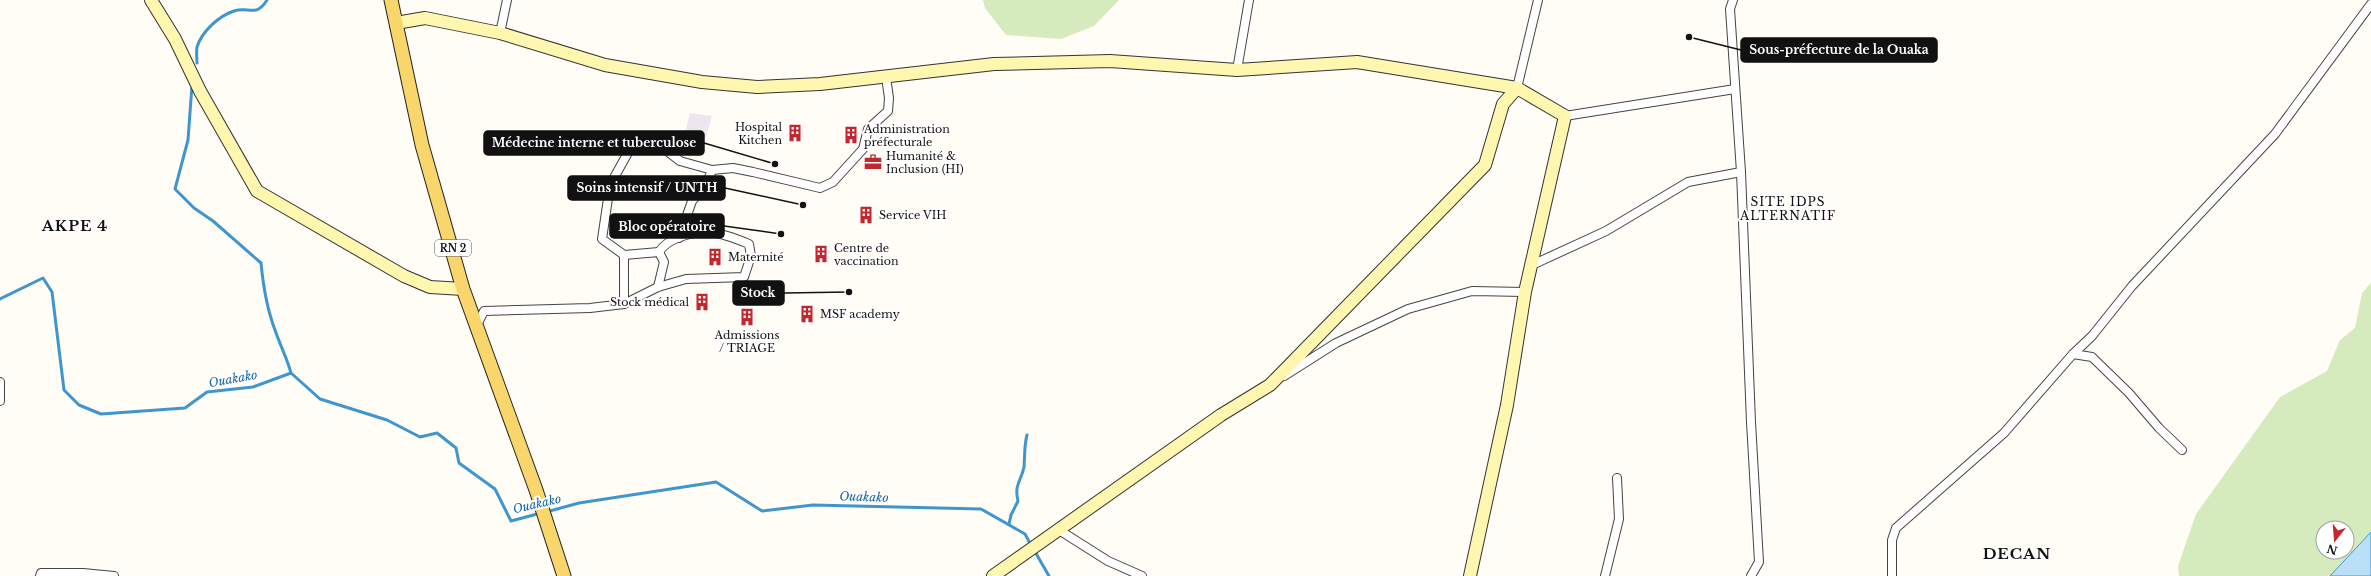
<svg xmlns="http://www.w3.org/2000/svg" width="2371" height="576" font-family="'Libre Baskerville',serif">
<rect width="100%" height="100%" fill="#fffdf5"/>
<path fill="#eee6ef" d="M690,113L712,116L706,137L685,133Z"/>
<g fill="#d5ebbd" fill-rule="evenodd">
<path d="M983,0H1119L1094,26L1061,39L1006,35L985,8Z"/>
<path d="M2371,283V532L2330,576H2179L2178,566L2196,514L2280,397L2327,371L2340,340L2355,328L2362,293ZM2323,528H2347V552H2323Z"/>
</g>
<path fill="#b9e0f7" stroke="#3f96cf" d="M2371,532V576H2330Z"/>
<g fill="none" stroke-linecap="round" stroke-linejoin="round">
<g stroke="#3f96cf" stroke-width="3">
<path d="M197,63C197,58 196,52 197,47C202,31 219,16 234,11C249,6 256,18 267,0"/>
<path d="M192,85L188,140L175,189L194,208L213,221L261,263C263,284 267,309 275,330C280,345 287,358 291,373"/>
<path d="M0,299L43,278L52,292L64,390L79,405L101,414L185,408L207,392L253,387L291,373L320,399L387,420L420,437L437,433L456,448L459,463L495,489L511,521L541,513"/>
<path d="M546,512L579,503L716,482L762,511L813,505L981,509L1025,534L1031,545"/>
<path d="M1009,524L1011,515L1018,501C1014,484 1021,482 1024,467C1025,456 1024,446 1027,435"/>
<path d="M1034,550L1049,576"/>
</g>
<g stroke="#444" stroke-width="10">
<g id="street">
<path d="M1733,0L1730,9L1741,172L1751,422L1759,562L1751,576"/>
<path d="M500,33L507,0"/>
<path d="M1237,70L1249,0"/>
<path d="M1517,88L1538,0"/>
<path d="M1565,116L1735,89"/>
<path d="M712,170L733,168L753,172L820,188L833,182L863,149L868,129L888,111L889,98L886,77"/>
<path d="M624,255L659,252L664,262L658,287"/>
<path d="M1532,265L1606,231L1688,182L1741,172"/>
<path d="M624,304V255L602,239L610,185L630,149L637,141L643,139L654,141L680,161L712,170L706,185L692,201L679,238"/>
<path d="M476,327L484,311L590,308L624,304L658,287L686,279L744,277L751,256L749,244C737,239 722,233 709,232C694,231 667,238 659,252"/>
<path d="M2073,354L2092,357L2129,393L2159,428L2182,450"/>
<path d="M1284,376L1336,343L1408,309L1472,291L1525,292"/>
<path d="M0,382V401"/>
<path d="M1059,530L1108,561L1142,576"/>
<path d="M40,576L41,573H83L114,576"/>
<path d="M1605,576L1619,519L1617,478"/>
<path d="M1892,576V540L1896,528L2004,433L2073,354L2092,336L2132,286L2275,134L2371,4"/>
</g>
</g>
<g stroke="#333" stroke-width="14">
<g id="secondary">
<path d="M151,0L175,39L200,91L257,191L404,276L430,287L463,289"/>
<path d="M396,23L425,18L500,33L605,65L702,82L757,87L820,84L994,64L1110,61L1237,70L1357,62L1517,88L1565,116L1525,292L1507,405L1470,576"/>
<path d="M993,576L1221,415L1270,385L1485,165L1503,104L1517,88"/>
</g>
</g>
<g stroke="#222" stroke-width="15">
<path id="primary" d="M391,0L422,145L463,289L536,490L564,576"/>
</g>
<use href="#street" stroke="#fff" stroke-width="8"/>
<use href="#secondary" stroke="#fff6b0" stroke-width="12"/>
<use href="#primary" stroke="#f9d66b" stroke-width="13"/>
</g>
<defs>
<g id="building-bare" transform="scale(1.38)"><path d="M-4-6H4V6H1V3H-1V6H-4ZM-2.5-4.3h1.7v1.8h-1.7ZM.8-4.3h1.7v1.8H.8ZM-2.5-1h1.7V.8h-1.7ZM.8-1h1.7V.8H.8Z" fill="#c4262e" stroke="#fff" stroke-width="2.5" paint-order="stroke"/></g>
<g id="office-bare" transform="scale(1.38)"><path d="M-6-3h4V-5.5h4V-3h4V5H-6ZM-1-4.5V-3h2v-1.5ZM-6 0V1H6V0Z" fill="#c4262e" stroke="#fff" stroke-width="2.5" paint-order="stroke"/></g>
</defs>
<g fill-rule="evenodd">
<use href="#building-bare" x="795" y="133"/>
<use href="#building-bare" x="851" y="135"/>
<use href="#office-bare" x="873" y="162"/>
<use href="#building-bare" x="866" y="215"/>
<use href="#building-bare" x="821" y="254"/>
<use href="#building-bare" x="715" y="257"/>
<use href="#building-bare" x="702" y="302"/>
<use href="#building-bare" x="807" y="314"/>
<use href="#building-bare" x="747" y="317"/>
</g>
<g text-anchor="middle" stroke-width="4" stroke-linejoin="round" paint-order="stroke">
<rect fill="#fff" stroke="#585858" stroke-width="1" x="435" y="240" width="36" height="16" rx="3"/>
<g font-size="10" font-weight="bold" fill="#111">
<text x="453" y="252">RN 2</text>
</g>
<g font-size="11" fill="#111" stroke="#fff" text-anchor="start">
<text x="782" y="131" text-anchor="end">Hospital<tspan x="782" dy="13">Kitchen</tspan></text>
<text x="864" y="133">Administration<tspan x="864" dy="13">préfecturale</tspan></text>
<text x="886" y="160">Humanité &amp;<tspan x="886" dy="13">Inclusion (HI)</tspan></text>
<text x="879" y="219">Service VIH</text>
<text x="834" y="252">Centre de<tspan x="834" dy="13">vaccination</tspan></text>
<text x="728" y="261">Maternité</text>
<text x="689" y="306" text-anchor="end">Stock médical</text>
<text x="820" y="318">MSF academy</text>
<text x="747" y="339" text-anchor="middle">Admissions<tspan x="747" dy="13">/ TRIAGE</tspan></text>
</g>
<g font-size="12" letter-spacing="1" fill="#111" stroke="#fff">
<text x="1788" y="206">SITE IDPS<tspan x="1788" dy="14">ALTERNATIF</tspan></text>
</g>
<g font-size="12" font-style="italic" fill="#1768a6" stroke="#fff">
<text transform="translate(233 379) rotate(-10)" y="4">Ouakako</text>
<text transform="translate(864 497) rotate(2)" y="4">Ouakako</text>
<text transform="translate(537 504) rotate(-13)" y="4">Ouakako</text>
</g>
<g font-size="15" font-weight="bold" letter-spacing="1" fill="#111" stroke="#fff">
<text x="75" y="231">AKPE 4</text>
<text x="2017" y="559">DECAN</text>
</g>
</g>
<path fill="none" stroke="#111" stroke-width="1.5" d="M1689 37L1741 50M775 164L704 143M803 205L725 188M781 234L724 226M849 292L784 293"/>
<g fill="#111" stroke="#fff" stroke-width="1.5">
<circle cx="1689" cy="37" r="4"/>
<circle cx="775" cy="164" r="4"/>
<circle cx="803" cy="205" r="4"/>
<circle cx="781" cy="234" r="4"/>
<circle cx="849" cy="292" r="4"/>
</g>
<g fill="#111" stroke="#111" stroke-width="1.5">
<rect x="1741" y="38" width="196" height="24" rx="4"/>
<rect x="484" y="131" width="220" height="24" rx="4"/>
<rect x="568" y="176" width="157" height="24" rx="4"/>
<rect x="610" y="214" width="114" height="24" rx="4"/>
<rect x="733" y="281" width="51" height="24" rx="4"/>
</g>
<g font-size="12" text-anchor="middle" font-weight="bold" fill="#fff">
<text x="1839" y="54">Sous-préfecture de la Ouaka</text>
<text x="594" y="147">Médecine interne et tuberculose</text>
<text x="647" y="192">Soins intensif / UNTH</text>
<text x="667" y="231">Bloc opératoire</text>
<text x="758" y="297">Stock</text>
</g>
<g transform="translate(2335 540) rotate(197)"><circle r="19" fill="#ffffff" stroke="#a0a0a0"/>
<path d="M0-3L7 15L0 10L-7 15Z" fill="#c4262e"/>
<text y="-6" font-size="11" font-weight="bold" text-anchor="middle" fill="#111111">N</text>
</g>
</svg>
